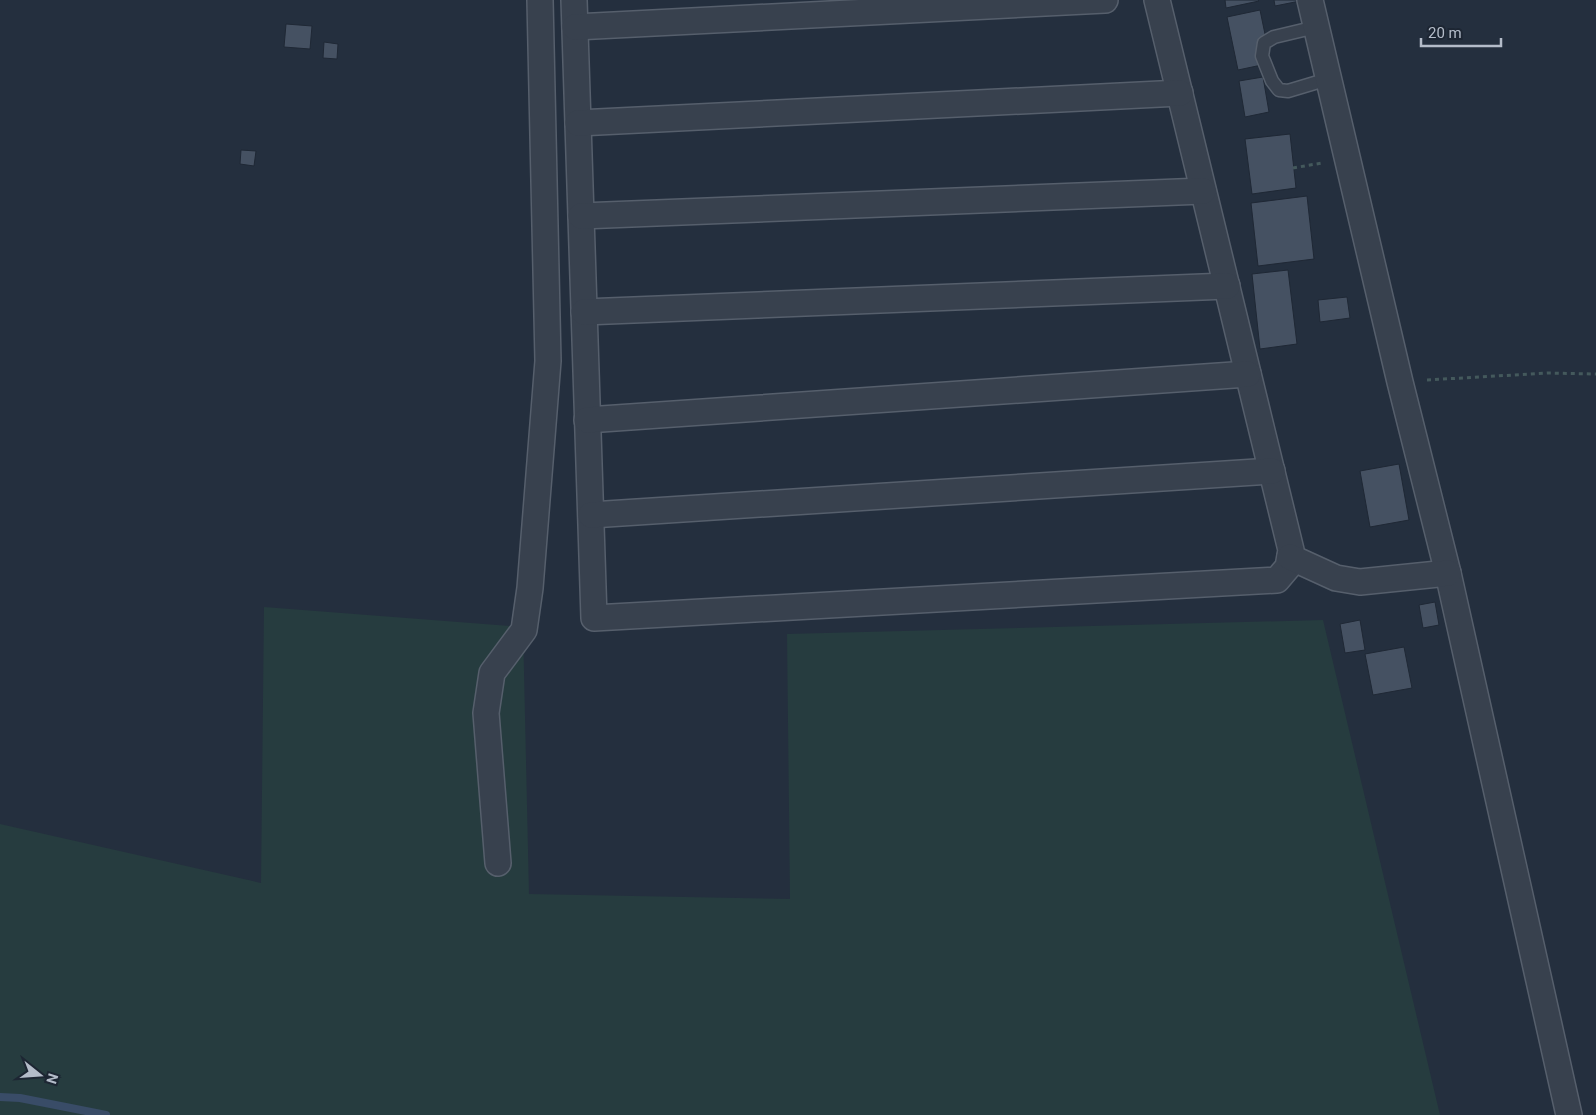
<svg xmlns="http://www.w3.org/2000/svg" width="1596" height="1115" font-family="Roboto,sans-serif">
<rect width="100%" height="100%" fill="#242f3e"/>
<path fill="#263c3f" d="M264,607L523,627L529,894L790,899L787,634L1323,620L1440,1115H0V824L261,883Z"/>
<g fill="none" stroke-linecap="round" stroke-linejoin="round">
<path stroke="#394c67" stroke-width="8" d="M0,1097L20,1098L106,1115"/>
</g>
<g fill="#455162" stroke="#1f2835">
<path d="M1225,0H1258L1259,1L1226,8Z"/>
<path d="M1274,0H1300V1L1275,6Z"/>
<path d="M1260,10L1271,63L1238,70L1227,17Z"/>
<path d="M286,24L312,26L310,49L284,47Z"/>
<path d="M324,42L338,44L337,59L323,58Z"/>
<path d="M1263,77L1269,112L1245,117L1239,81Z"/>
<path d="M1290,134L1296,188L1252,194L1245,139Z"/>
<path d="M241,150L256,151L254,166L240,164Z"/>
<path d="M1307,196L1314,259L1258,266L1251,203Z"/>
<path d="M1288,270L1297,344L1260,349L1252,274Z"/>
<path d="M1347,297L1350,318L1320,322L1318,300Z"/>
<path d="M1399,464L1409,520L1370,527L1360,471Z"/>
<path d="M1435,602L1439,625L1423,628L1419,605Z"/>
<path d="M1360,620L1365,650L1345,653L1340,624Z"/>
<path d="M1404,647L1412,688L1373,695L1365,654Z"/>
</g>
<g fill="none" stroke-linecap="round" stroke-linejoin="round">
<g stroke="#565f6c" stroke-width="15">
<path id="service" d="M1316,27L1274,37L1264,43L1262,56L1272,81L1279,90L1288,91L1328,79"/>
</g>
<g stroke="#565f6c" stroke-width="28">
<g id="minor">
<path d="M574,0L594,618L1277,580L1288,567L1291,550L1157,0"/>
<path d="M1310,0L1400,382L1448,573L1569,1115"/>
<path d="M575,27L1105,0"/>
<path d="M578,123L1180,93"/>
<path d="M581,216L1203,191"/>
<path d="M584,312L1227,286"/>
<path d="M587,420L1248,374"/>
<path d="M591,515L1272,471"/>
<path d="M1290,557L1336,578L1360,582L1448,573"/>
<path d="M498,863L486,713L492,673L524,630L530,588L548,361L540,0"/>
</g>
</g>
<g stroke="#44595c" stroke-width="3" stroke-dasharray="4 4" stroke-linecap="butt">
<path d="M1293,168L1322,163"/>
<path d="M1427,380L1548,373L1596,374"/>
</g>
<use href="#service" stroke="#38414e" stroke-width="12"/>
<use href="#minor" stroke="#38414e" stroke-width="25"/>
</g>
<g transform="translate(40 1075) rotate(107)" stroke="#1d2633" stroke-width="4" paint-order="stroke">
<path d="M0-4L9 19L0 12L-9 19Z" fill="#b4bcc9"/>
<text y="-8" font-size="14" font-weight="bold" text-anchor="middle" fill="#b4bcc9">N</text>
</g>
<path d="M1421 38v8h80v-8" fill="none" stroke="#b4bcc9" stroke-width="2.5"/>
<text x="1428" y="38" font-size="15" fill="#b4bcc9" stroke="#1d2633" stroke-width="4" paint-order="stroke">20 m</text>
</svg>
